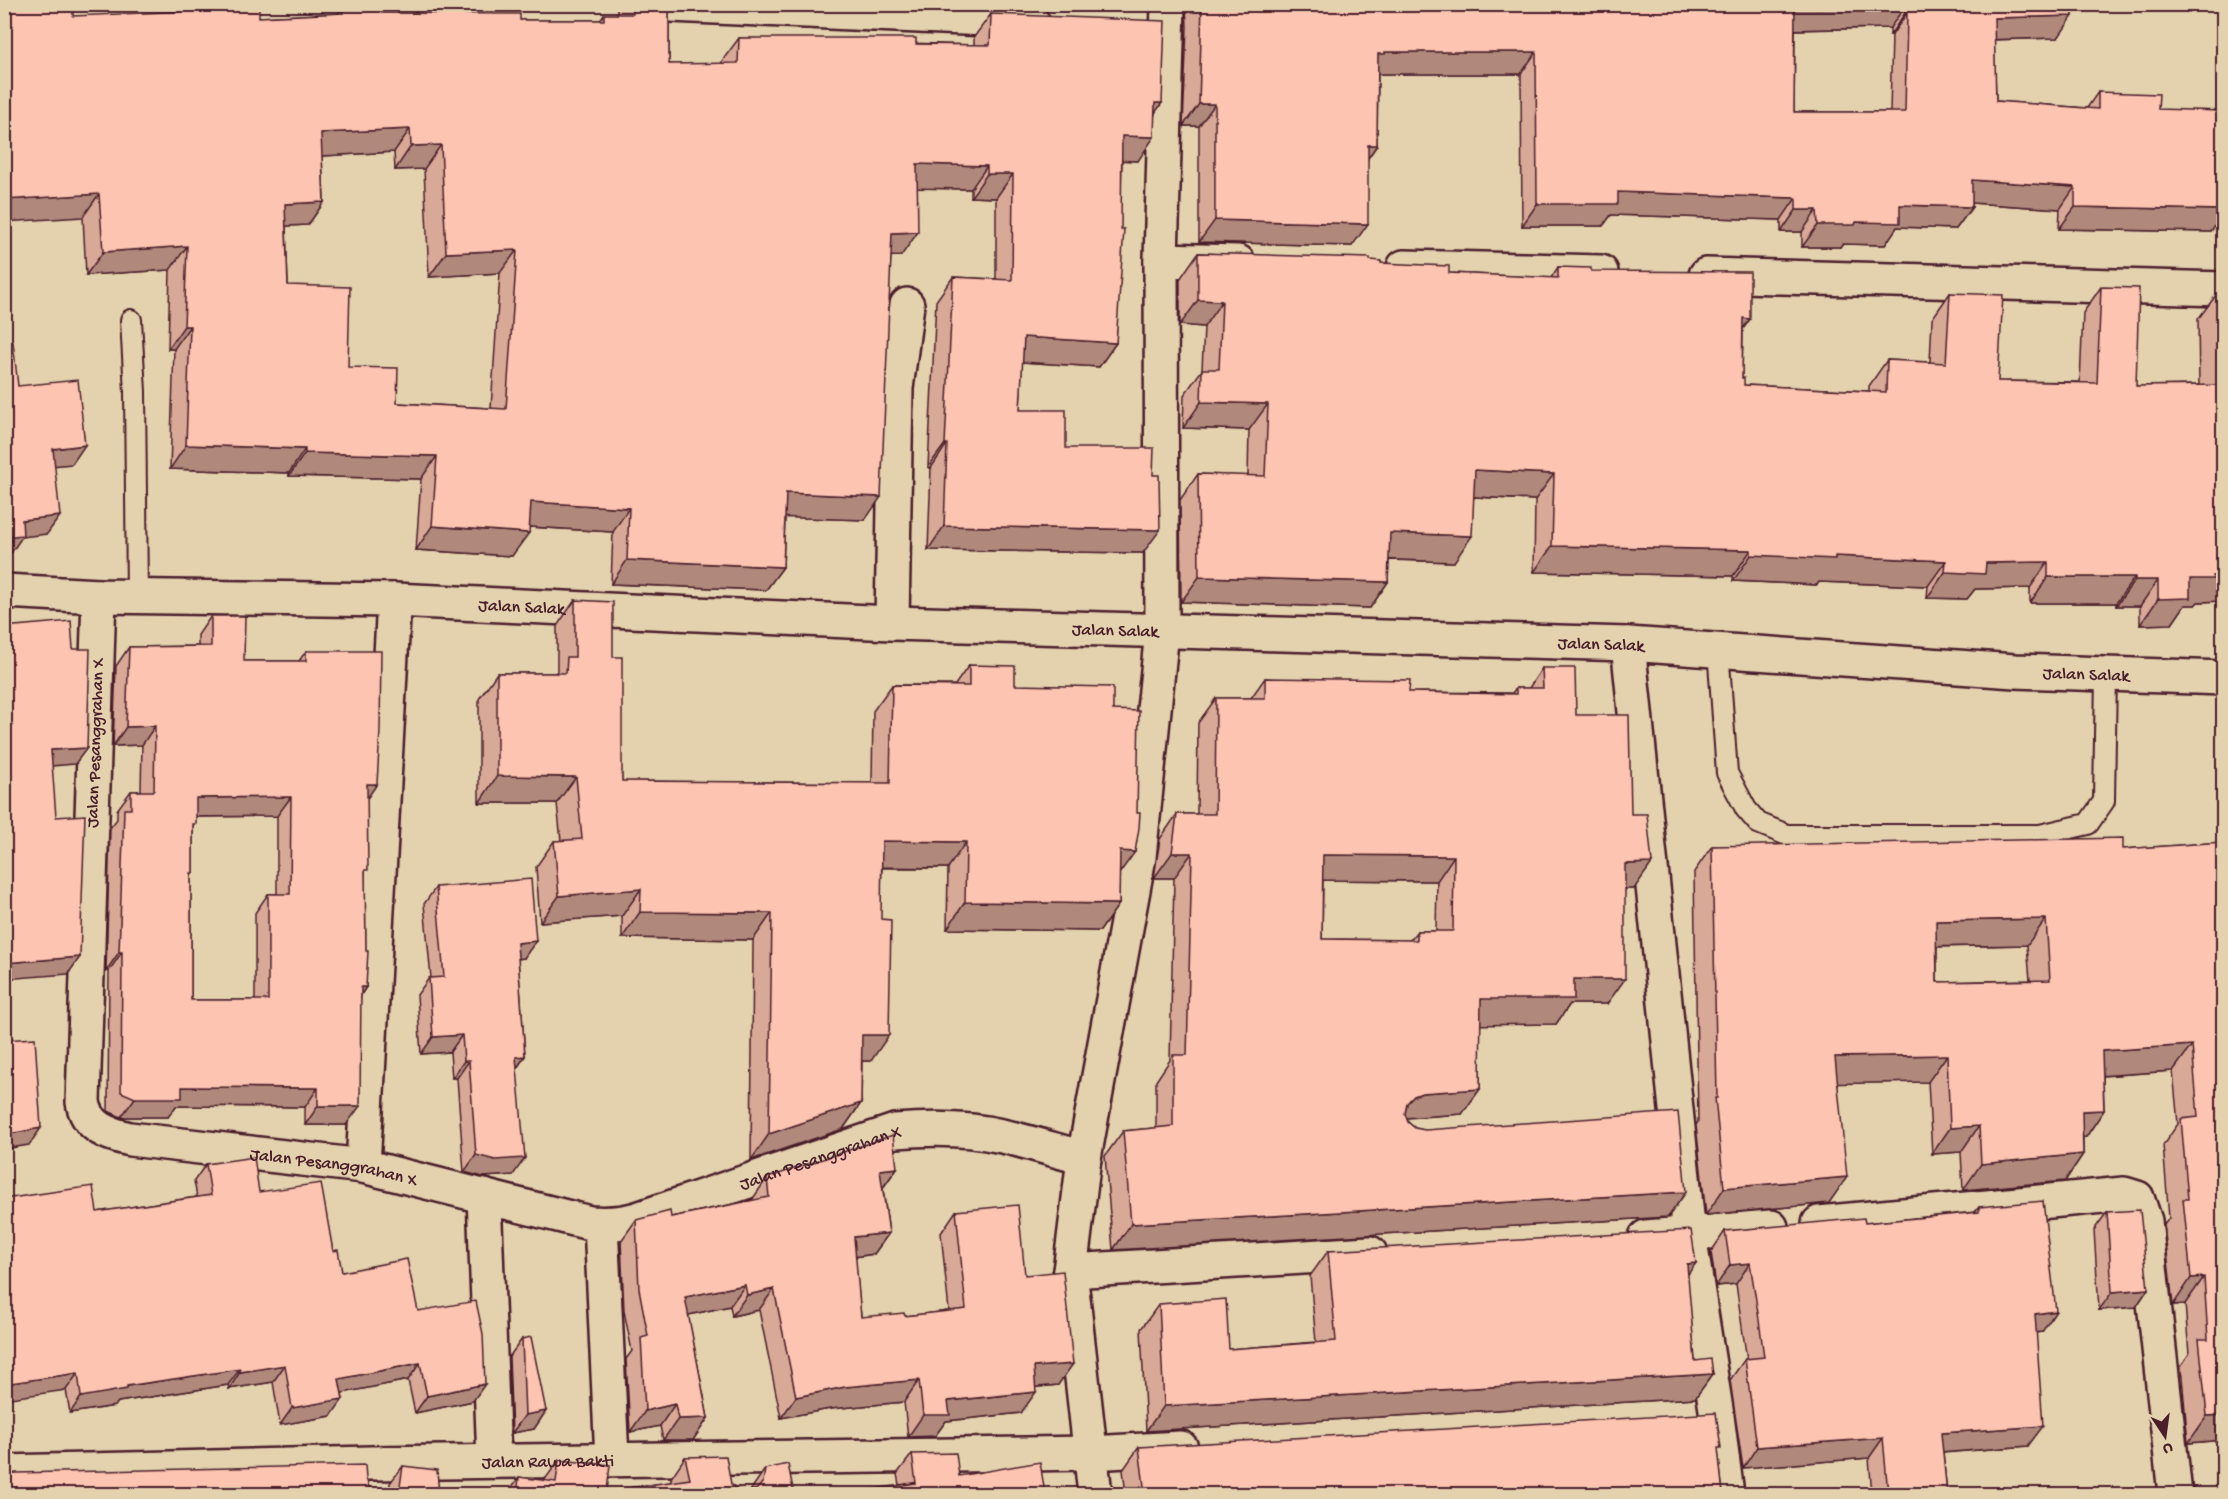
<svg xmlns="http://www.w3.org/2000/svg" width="2228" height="1499" font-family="'Gochi Hand',sans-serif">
<rect width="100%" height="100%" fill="#e4d2af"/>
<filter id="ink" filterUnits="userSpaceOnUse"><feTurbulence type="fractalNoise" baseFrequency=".0167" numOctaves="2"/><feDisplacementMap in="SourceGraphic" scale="12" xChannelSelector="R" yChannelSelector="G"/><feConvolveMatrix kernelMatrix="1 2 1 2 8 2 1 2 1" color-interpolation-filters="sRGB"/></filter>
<g filter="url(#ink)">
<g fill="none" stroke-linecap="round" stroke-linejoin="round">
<g stroke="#4a1f2b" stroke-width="24">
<g id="service">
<path d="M131,320L135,392L137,596"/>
<path d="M1718,649L1727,773L1746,809L1758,823L1787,835H2040L2088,824L2104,801L2106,674"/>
</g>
</g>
<g stroke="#4a1f2b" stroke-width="38">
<g id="minor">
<path d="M648,4L1032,21"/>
<path d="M1161,260L1238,262"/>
<path d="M1404,267L1601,272"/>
<path d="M1706,275L2224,289"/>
<path id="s1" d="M99,596L83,1102C87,1127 108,1134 130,1139L363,1166L590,1223C607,1224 621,1224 637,1219L895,1131C930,1128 968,1128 1002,1136C1030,1142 1057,1151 1084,1158"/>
<path d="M892,623L896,388L907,305"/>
<path d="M1628,644L1689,1235L1717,1416L1727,1494"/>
<path d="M363,1166L394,600"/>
<path d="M484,1196L494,1461"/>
<path d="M1819,1223L2124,1194L2137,1198L2145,1221L2175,1494"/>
<path d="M601,1224L612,1459"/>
<path d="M1646,1237L1771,1227"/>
<path d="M1070,1271L1370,1253"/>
<path id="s2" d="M4,1472L371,1463L1091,1453L1181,1448"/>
<path d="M1095,1494L1070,1271L1084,1158L1139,857L1162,631"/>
</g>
</g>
<g stroke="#4a1f2b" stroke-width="38">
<g id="tertiary">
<path id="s3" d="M4,591L99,596L394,600L892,623L1628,644L2015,671L2224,678"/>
<path d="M1162,631L1161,260L1168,4"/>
</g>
</g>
<use href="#service" stroke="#e4d2af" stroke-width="20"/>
<use href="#minor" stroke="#e4d2af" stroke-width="33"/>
<use href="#tertiary" stroke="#e4d2af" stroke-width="33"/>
</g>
<g fill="#d9a998" stroke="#4a1f2b" stroke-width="1.5" fill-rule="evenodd">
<path d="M617,4H669V64H722V61L739,38L974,45V37L991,14L1155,114L1138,161L1122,160L1116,343L1099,367L1022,362L1020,410L1066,448L1143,553L928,550L931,468L928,467L936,301L953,277L996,279V198L971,197V189L917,188L901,256H891L865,520L785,517L783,567L766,590L611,584L613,532L529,527L512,556L416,550L421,479L289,476V473L170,469L174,349H168L170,270L86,275L83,217L58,10L73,16L259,17L338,13L342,8L383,13L520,20H600L604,14H617ZM394,152L395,170L424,169L429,277L500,273L491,408L397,403L348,367L288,285L286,226L308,225L324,202L322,156Z"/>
<path d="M1186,4H2073L2058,38L1994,40L1996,101L2087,108L2098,92L2158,109L2211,232L2059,229L2060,209L1972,203V207L1956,229L1897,227L1885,245L1842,244L1840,247H1802V232H1781V220L1611,215L1603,226H1522L1521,74H1378L1377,145L1368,158L1352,246L1199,242V126H1183L1187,27ZM1890,28V35H1892L1890,112H1794L1795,30Z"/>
<path d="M1198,253L1370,260L1381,263L1449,273L1551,278L1558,267L1591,271L1750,319L1743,329L1742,378L1744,385L1869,391V386L1887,360L1930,362L1932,319L1950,293L1998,381L2080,382L2083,313L2101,287L2136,386L2199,385L2198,319L2217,294L2223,601L2198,602L2195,605H2185L2172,624L2140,625V606H2116V603H2030V588L1975,589L1967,599L1927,598L1928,586L1819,582L1817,585L1733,581V576L1534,572L1535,500L1474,497L1454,562L1389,560L1388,582L1370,608L1181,602L1180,500L1198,474L1248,476L1249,430L1183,428L1184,395L1202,370L1204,327L1180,325V279Z"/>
<path d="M575,600L613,657L622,781L872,783L873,711L892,685H955L969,665L1015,685L1113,710L1119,873V904L1100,931L947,929L948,868H882L871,1061H862L861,1103L843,1129L751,1160L753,940L622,938V916L540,922L536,867L554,841H561L557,803H479V699L497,673H555L557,671V626Z"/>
<path d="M211,616L244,661H299L306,651L367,799L365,874L366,987L361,995L346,1125H305V1107L176,1106L168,1117H121L108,1111L109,971H106L110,828L117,819V810L131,791H141L142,745L113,746L116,666L129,647L198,646V635ZM277,816V894H268L255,913V1000H191V876L193,873V827L196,817Z"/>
<path d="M1542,668L1576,715L1631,814L1634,889H1625L1607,1004H1570L1556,1024H1480V1089L1462,1114L1407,1118L1408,1122L1415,1128L1686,1192L1668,1217L1113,1250L1105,1156L1123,1131L1156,1128V1081L1170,1060L1174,878H1154L1160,839L1177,814H1197L1198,723L1216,698H1251L1265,678L1409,692L1512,693L1516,688H1529ZM1323,880L1437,881L1436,931H1417L1410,940L1322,939Z"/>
<path d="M2223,842V1440L2188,1443L2181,1366L2189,1354L2185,1304L2173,1305L2164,1225L2169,1218L2163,1145L2178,1124L2173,1071L2103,1076L2104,1110L2086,1137H2083V1154L2065,1181L1963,1190L1961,1152L1932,1154L1928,1082L1838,1083L1829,1203L1706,1215L1696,1125L1698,1122L1694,872L1712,846L2123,849ZM2027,945L2030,980L1937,982V947Z"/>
<path d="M436,887L524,958L518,959L525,1056L517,1068L513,1175L483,1177L464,1172L457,1078H452L450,1052L421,1054L417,995L429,978H431L424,904Z"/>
<path d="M206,1164L259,1192L333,1251L342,1272L418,1311L473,1401L415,1413L408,1380L342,1393L331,1416L280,1425L273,1382L229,1389L228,1385L118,1402L115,1406L70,1413L66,1390L97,1212L197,1197L194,1181Z"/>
<path d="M897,1168L883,1188L889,1233L874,1254L855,1257L861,1317L905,1316L949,1311L941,1233L956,1211L1025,1275L1058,1385L1036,1387L1021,1413L946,1421L935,1436L908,1437L904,1402L830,1409L781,1418L759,1310L732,1316L730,1306L688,1315L708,1418L693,1440H663L660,1426L630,1432L626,1359L632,1351L624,1311L621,1241L636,1220L671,1217L752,1200L767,1178Z"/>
<path d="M1979,1207L2042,1332L2036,1333L2028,1446L1943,1453L1947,1494H1872L1869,1458L1743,1468L1730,1380L1745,1359H1747L1743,1334L1736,1284L1716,1286L1711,1252L1725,1231L1865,1223L1975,1212Z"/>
<path d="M2107,1212L2148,1289L2136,1307L2099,1310L2094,1230Z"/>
<path d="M1328,1251L1687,1275L1695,1361L1713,1374L1695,1398L1146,1431L1141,1329L1159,1304L1229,1349L1316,1342L1310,1276Z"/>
<path d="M522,1339L546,1411L534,1429L512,1433L509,1357Z"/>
<path d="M1139,1447L1718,1452L1723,1494H1126L1123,1470Z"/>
<path d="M912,1454L959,1476L899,1485L897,1474Z"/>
<path d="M685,1457L731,1484L738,1490L747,1492L750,1491L765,1469L794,1494H507L519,1477L544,1481L559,1460L607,1491L671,1482V1478Z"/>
<path d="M403,1466L439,1494H389L390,1483Z"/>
</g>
<g fill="#b0897c" stroke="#4a1f2b" stroke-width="1.5">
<path d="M1905,6L1890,28L1780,30L1795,8Z"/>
<path d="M1905,13H1907L1892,35H1890Z"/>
<path d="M2073,16L2058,38L1978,40L1994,18Z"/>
<path d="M1385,52H1536L1521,74H1371L1378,54Z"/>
<path d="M1155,103H1162L1146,126Z"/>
<path d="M1199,104H1215L1199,126H1183Z"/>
<path d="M410,129L394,152L304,157L321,133Z"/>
<path d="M1122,136L1154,137L1138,161L1106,160Z"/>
<path d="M441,145L424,169L395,170L411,146Z"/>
<path d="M1368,145H1377L1362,167Z"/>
<path d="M917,164L987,166L971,189L900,188Z"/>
<path d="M987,174H1013L996,198L971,197Z"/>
<path d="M1972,180L2075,187L2060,209L1957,202Z"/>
<path d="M1618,192L1796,198L1781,220L1611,215L1603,226H1522L1537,204Z"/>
<path d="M99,194L83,217L4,222V200Z"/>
<path d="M324,202L308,225L269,227L285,204Z"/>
<path d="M1900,205L1972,207L1956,229L1897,227L1885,245L1842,244L1840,247H1802L1818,225L1856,222Z"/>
<path d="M2075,207L2223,210V214L2211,232L2059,229Z"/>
<path d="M1796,210H1817L1802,232H1781Z"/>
<path d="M1215,220L1368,224L1352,246L1199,242Z"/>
<path d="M918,232L901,256L875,257L892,233Z"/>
<path d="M187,246L170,270L86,275L103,252Z"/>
<path d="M517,250L500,273L429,277L446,253Z"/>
<path d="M1198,300L1222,301L1204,327L1180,325Z"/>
<path d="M1743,318L1750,319L1732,344Z"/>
<path d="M184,326H190L174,349H168Z"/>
<path d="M1024,337L1116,343L1099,367L1007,361Z"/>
<path d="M1201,402L1268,404L1249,430L1183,428Z"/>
<path d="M945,444H947L931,468L928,467Z"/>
<path d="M85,445L72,464L40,467L53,449Z"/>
<path d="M186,445L305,449L289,473L170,469Z"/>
<path d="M305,453L437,456L421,479L289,476Z"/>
<path d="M1475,470L1554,474L1535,500L1457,496Z"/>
<path d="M786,493L881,497L865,520L769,517Z"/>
<path d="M531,502L629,508L613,532L514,526Z"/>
<path d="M60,516L47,534L22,537L11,553L4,554V537L22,520Z"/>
<path d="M432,526L529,533L512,556L416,550Z"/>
<path d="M944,526L1160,530L1143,553L928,550Z"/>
<path d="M1390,533L1472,536L1454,562L1372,559Z"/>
<path d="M1552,546L1751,550L1733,576L1534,572Z"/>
<path d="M1751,555L1835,556L1946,561L1928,586L1819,582L1817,585L1733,581Z"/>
<path d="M627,560L783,567L766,590L611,584Z"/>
<path d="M2048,562L2030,588L1975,589L1967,599L1927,598L1945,572L1986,563Z"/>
<path d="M2213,576H2223V601L2198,602L2195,605H2185L2172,624L2140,625L2158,599L2190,579Z"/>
<path d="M1199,577L1388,582L1370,608L1181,602Z"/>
<path d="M2048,577H2135L2116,603H2030Z"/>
<path d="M2135,580H2158L2140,606H2116Z"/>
<path d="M155,726L142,745L113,746L126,727Z"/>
<path d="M87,748L75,764L39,767L51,750Z"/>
<path d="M497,776L576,777L557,803H479Z"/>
<path d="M367,784H377L364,803Z"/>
<path d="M291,797L277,816L182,817L196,798Z"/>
<path d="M882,841L966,842L948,868L864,867Z"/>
<path d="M1120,851L1135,852L1116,878Z"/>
<path d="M1172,853H1192L1174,878H1154Z"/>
<path d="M1323,855L1454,856L1437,881L1305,880Z"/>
<path d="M1652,863L1634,889H1607L1625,864Z"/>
<path d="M641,889L622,916L540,922L559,896Z"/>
<path d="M965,902L1119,904L1100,931L947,929Z"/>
<path d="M640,912L772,913L753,940L622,938Z"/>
<path d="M2046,919L2027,945L1918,947L1936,921Z"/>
<path d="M536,941L524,958L505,960L517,943Z"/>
<path d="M119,952H122L109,971H106Z"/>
<path d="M80,957L68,974L4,979V963Z"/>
<path d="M1574,979H1625L1607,1004H1570L1556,1024L1463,1025L1481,999Z"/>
<path d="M361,987H366L353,1006Z"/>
<path d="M462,1035L450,1052L421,1054L433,1037Z"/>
<path d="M862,1035H889L871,1061H844Z"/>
<path d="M2192,1045L2173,1071L2083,1077L2102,1051Z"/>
<path d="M1947,1055L1928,1082L1817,1084L1835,1057Z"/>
<path d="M525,1056L513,1074L516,1057Z"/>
<path d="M464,1061H469L457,1078H452Z"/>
<path d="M182,1087L318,1088L305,1107L176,1106L168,1117H121L135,1098Z"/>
<path d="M1480,1089L1462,1114L1404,1118L1407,1103L1414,1096L1422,1093Z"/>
<path d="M861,1103L843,1129L751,1160L769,1134Z"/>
<path d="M318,1106H360L346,1125H305Z"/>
<path d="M2104,1110L2086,1137L2063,1138L2082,1111Z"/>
<path d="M1979,1126L1961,1152L1932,1154L1950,1128Z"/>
<path d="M41,1128L29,1145L4,1149V1135Z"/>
<path d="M2083,1154L2065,1181L1963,1190L1981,1164Z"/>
<path d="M476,1155L525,1158L513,1175L483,1177L464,1172Z"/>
<path d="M897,1168L882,1189L880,1170Z"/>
<path d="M1847,1177L1829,1203L1706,1215L1724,1188Z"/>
<path d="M1686,1192L1668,1217L1113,1250L1131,1224Z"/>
<path d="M889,1233L874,1254L839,1259L854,1237Z"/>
<path d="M1696,1263L1678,1288L1687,1264Z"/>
<path d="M1750,1263L1736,1284L1716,1286L1730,1265Z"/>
<path d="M2204,1277L2185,1304L2173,1305L2191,1278Z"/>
<path d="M745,1285L730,1306L670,1319L685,1297Z"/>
<path d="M774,1289L759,1310L732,1316L747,1295Z"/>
<path d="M2148,1289L2136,1307L2099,1310L2112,1292Z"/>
<path d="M2056,1311L2042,1332L2020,1334L2035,1314Z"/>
<path d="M420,1363L408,1380L328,1396L339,1379Z"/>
<path d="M1073,1364L1058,1385L1019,1389L1034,1367Z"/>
<path d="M285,1365L273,1382L229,1389L240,1372Z"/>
<path d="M240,1369L228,1385L118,1402L115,1406L70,1413L81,1397L127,1386Z"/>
<path d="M78,1373L66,1390L4,1399V1384Z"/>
<path d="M1713,1374L1695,1398L1146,1431L1164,1406Z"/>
<path d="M919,1380L904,1402L830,1409L781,1418L796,1397L845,1387Z"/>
<path d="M485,1384L473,1401L415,1413L427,1396Z"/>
<path d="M1036,1392L1021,1413L946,1421L935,1436L908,1437L923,1415L948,1401Z"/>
<path d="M343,1399L331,1416L280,1425L292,1408Z"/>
<path d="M675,1404L660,1426L630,1432L645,1411Z"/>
<path d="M546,1411L534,1429L512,1433L525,1415Z"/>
<path d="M2223,1415V1440L2188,1443L2207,1416Z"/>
<path d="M708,1418L693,1440H663L678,1419Z"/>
<path d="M2043,1426L2028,1446L1927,1454L1941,1433Z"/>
<path d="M1883,1438L1869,1458L1743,1468L1757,1447Z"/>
</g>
<g fill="#fcc4b1" stroke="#4a1f2b" stroke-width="1.5" fill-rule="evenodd">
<path d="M4,4H58V10L73,9V16L259,8V17L343,13L342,8L383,6V13L520,14V20H604V14H633V4H669V64L738,63L739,38H916V44L990,45L991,14L1165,21L1162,103H1155L1154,137L1122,136L1121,229H1124L1116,343L1024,337L1020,410H1066V448H1154L1153,475H1159L1160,530L944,526L947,444H945L953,277L1012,280L1013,174H987V166L917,164L918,232L892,233L881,497L786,493L783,567L627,560L629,508L531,502L529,533L432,526L437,456L305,453V449L186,445L190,326H184L187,246L103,252L99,194L4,200ZM410,129L411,146L441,145L446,253L517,250L506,409L397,403L398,368L348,367L350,287L288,285L285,204L324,202L321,133Z"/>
<path d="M1202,4H2073V16L1994,18L1996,101L2098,109V92L2159,94L2158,109L2223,111V210L2075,207V187L1972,180V207L1900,205V223L1856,222L1855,225H1818L1817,210H1796V198L1618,192V204H1537L1536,52H1385V54H1378L1377,145H1368V224L1215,220V104H1199ZM1905,6V13H1907L1905,112H1794L1795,8Z"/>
<path d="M1198,253L1370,258V260L1381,261V263L1449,266V273L1558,278V267L1591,268V271L1750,272V319L1743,318L1742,378H1744V385L1886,392L1887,360L1946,363L1950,293L2003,295L1998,381L2097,383L2101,287L2139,288L2136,386L2218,385L2217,294L2223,293V576H2213L2214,579H2190V598L2158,599V580H2135V577H2048V562L1986,563L1985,574L1945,572L1946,561L1835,556V559L1751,555V550L1552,546L1554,474L1475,470L1472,536L1390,533L1388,582L1199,577L1198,474L1265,476L1268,404L1201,402L1202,369H1219L1222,301L1198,300Z"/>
<path d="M13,342L18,386L78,380L85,445L53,449L60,516L22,520L23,535L4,537V343Z"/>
<path d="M575,600L613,602V657H622V781L890,783L892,685L969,686V665L1015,666V685L1113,687V710L1139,711L1137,813H1140L1139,828L1135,852L1120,851L1119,904L965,902L966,842L882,841L881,919L891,920L889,1035H862L861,1103L769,1134L772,913L640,912L641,889L559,896L554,841L582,839L576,777L497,776V673H566L567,657H575Z"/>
<path d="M211,616H245L244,661H306V651H381L380,731L377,784H367L368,870H365L366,951H368L366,987H361L360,1106H318V1088L182,1087V1098H135L121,1092L122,952H119L124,809H131V791H154L155,726L126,727L129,647L211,646ZM291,797L290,894H268V1000H191V873H193V824H196V798Z"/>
<path d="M71,621L73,649H90L87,748L51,750L56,817L85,815L80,957L4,963V627Z"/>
<path d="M1542,668H1575L1576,715H1629L1631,814H1647L1652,863L1625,864V979H1574V999H1481L1480,1089L1422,1093L1414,1096L1407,1103L1405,1114L1408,1122L1415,1128L1425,1130L1678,1112L1686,1192L1131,1224L1123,1131L1173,1126V1055H1187L1192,853H1172L1177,814H1215L1216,698H1265V678L1410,680L1409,692L1516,694V688H1543ZM1323,855L1454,856L1453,931H1417V940L1322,939Z"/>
<path d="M2123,838V849L2223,842V1415L2207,1416L2199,1339H2208L2204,1277L2191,1278L2183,1199H2188L2181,1119L2198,1117L2192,1045L2102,1051L2104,1110L2082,1111L2083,1154L1981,1164L1979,1126L1950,1128L1947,1055L1835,1057L1847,1177L1724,1188L1715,1098H1717L1712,846ZM2046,919L2050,980L1937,982L1936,921Z"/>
<path d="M531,879L536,941L517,943L525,1056L516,1057L525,1158L495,1160L476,1155L469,1061H464L462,1035L433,1037L429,978L444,977L436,887Z"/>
<path d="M35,1038L41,1128L4,1135V1040Z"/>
<path d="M893,1135L897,1168L880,1170L889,1233L854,1237L861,1317L904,1313L905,1316L966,1309L956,1211L1018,1205L1025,1275L1063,1271L1073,1364L1034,1367L1036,1392L948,1401L950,1415H923L919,1380L845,1387L796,1397L774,1289L747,1295L745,1285L685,1297L708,1418L678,1419L675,1404L645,1411L641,1338L648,1336L639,1289L636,1220L670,1211L671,1217L769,1197L767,1178Z"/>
<path d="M254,1157L259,1192L321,1183L333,1251L338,1250L342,1272L407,1259L418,1311L476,1301L483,1334L485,1384L427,1396L420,1363L339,1379L343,1399L292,1408L285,1365L240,1372V1369L127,1386V1389L81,1397L78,1373L4,1384V1199L93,1186L97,1212L211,1195L206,1164Z"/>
<path d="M2043,1201L2056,1311L2035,1314L2043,1426L1941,1433L1947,1494H1888L1883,1438L1757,1447L1745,1359L1764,1357L1758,1313L1750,1263L1730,1265L1725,1231L1864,1218L1865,1223L1979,1212V1207Z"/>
<path d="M2140,1210L2148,1289L2112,1292L2107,1212Z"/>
<path d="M1691,1230L1696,1263L1687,1264L1695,1361L1711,1359L1713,1374L1164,1406L1159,1304L1226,1299L1229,1349L1336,1341L1328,1251Z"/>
<path d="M531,1337L546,1411L525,1415L522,1339Z"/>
<path d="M1716,1413L1721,1448H1718L1723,1494H1145L1139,1447Z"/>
<path d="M956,1453L959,1476L1040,1462L1045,1494H838L916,1483L912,1454Z"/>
<path d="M726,1456L731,1484L738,1490L747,1492L757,1489L763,1482L765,1469L788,1464L794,1494H517L519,1477L556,1482L559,1460L610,1465L607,1491L690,1479L685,1457Z"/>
<path d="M365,1465L366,1478L369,1487L376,1493L382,1494H4V1475L16,1473Z"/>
<path d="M403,1466L437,1470L439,1494H388L394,1493L400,1486Z"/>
</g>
</g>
<g text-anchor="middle" stroke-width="4.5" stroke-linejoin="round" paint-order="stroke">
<g font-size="18" fill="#4a1f2b" stroke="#e4d2af">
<text dy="6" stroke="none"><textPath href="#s3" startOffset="518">Jalan Salak</textPath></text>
<text dy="6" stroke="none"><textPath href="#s3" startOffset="1112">Jalan Salak</textPath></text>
<text dy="6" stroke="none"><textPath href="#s3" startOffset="1598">Jalan Salak</textPath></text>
<text dy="6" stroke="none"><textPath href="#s3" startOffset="2084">Jalan Salak</textPath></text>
<text transform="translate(94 743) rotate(-88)" y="6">Jalan Pesanggrahan X</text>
<text dy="6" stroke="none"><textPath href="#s1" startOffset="1280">Jalan Pesanggrahan X</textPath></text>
<text dy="6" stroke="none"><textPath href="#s1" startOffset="776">Jalan Pesanggrahan X</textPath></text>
<text dy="6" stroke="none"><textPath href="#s2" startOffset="544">Jalan Rawa Bakti</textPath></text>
</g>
</g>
<rect width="2228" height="1499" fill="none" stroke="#e4d2af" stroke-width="24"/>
<rect x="12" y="12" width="2204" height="1475" fill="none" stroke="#4a1f2b" stroke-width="2" filter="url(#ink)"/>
<g transform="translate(2165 1436) rotate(167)" stroke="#e4d2af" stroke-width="4.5" paint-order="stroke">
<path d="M0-4.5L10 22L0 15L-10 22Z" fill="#4a1f2b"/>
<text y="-9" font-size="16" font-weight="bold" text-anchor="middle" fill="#4a1f2b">U</text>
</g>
</svg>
